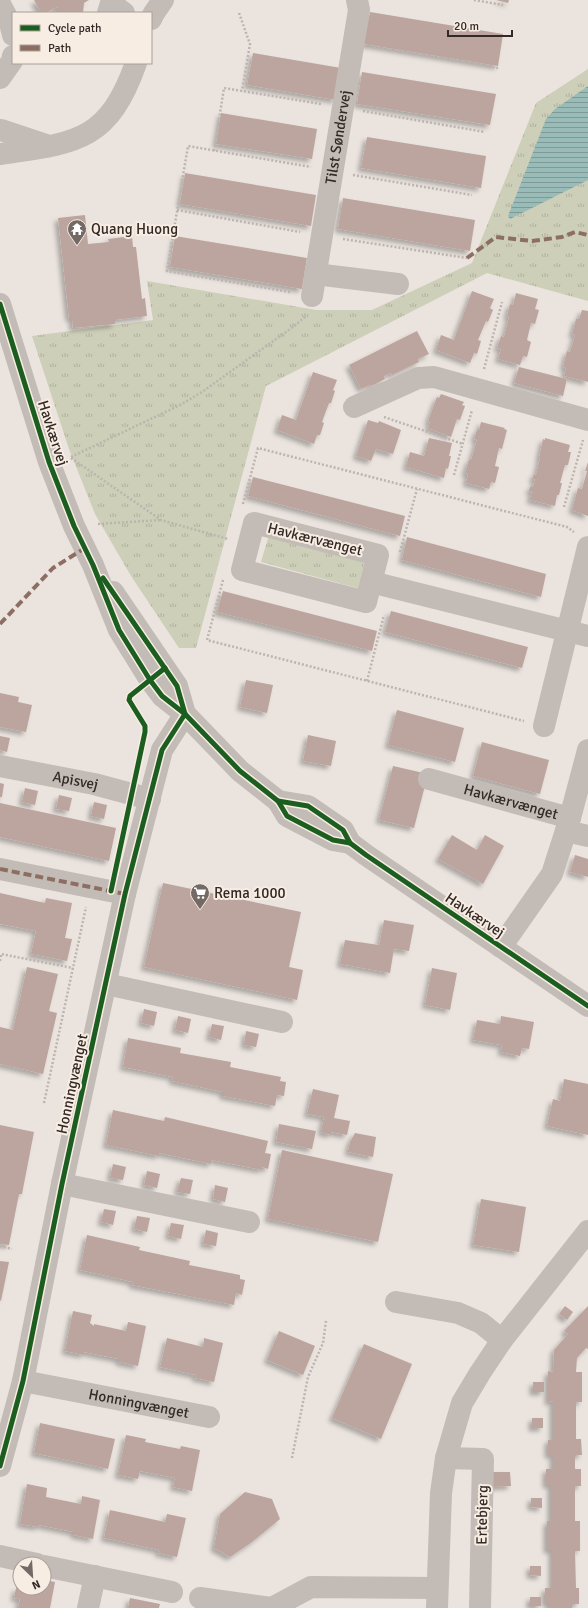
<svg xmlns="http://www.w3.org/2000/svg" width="588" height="1608" font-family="Signika,sans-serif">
<defs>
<pattern id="grass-tufts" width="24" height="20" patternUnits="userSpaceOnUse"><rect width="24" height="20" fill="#cdcfb8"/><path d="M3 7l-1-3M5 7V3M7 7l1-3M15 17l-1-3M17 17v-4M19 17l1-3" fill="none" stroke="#b0b29e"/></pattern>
<pattern id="water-rules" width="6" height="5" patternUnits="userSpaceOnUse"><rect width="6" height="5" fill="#9abcb9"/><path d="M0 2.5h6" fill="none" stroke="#7e9996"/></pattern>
<filter id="shadow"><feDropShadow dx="-3.5" dy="3.5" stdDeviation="2" flood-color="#0004"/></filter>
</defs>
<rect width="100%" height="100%" fill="#eae3de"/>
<g fill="url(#grass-tufts)">
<path d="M588,69V301L487,273L266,386L196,648H179L131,576L95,514L69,449L32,336L153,320L147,281L316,310H372L472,263L536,103Z"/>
<path d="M269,535L369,560L361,589L261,562Z"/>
</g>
<path fill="url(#water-rules)" d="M588,86V180L510,219L508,216L546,119L555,109Z"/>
<g fill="#bda59f" filter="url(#shadow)">
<path d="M34,0H89L84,3L83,13H57V7L45,13H41Z"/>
<path d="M496,0H509L508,3Z"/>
<path d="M370,12L503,34L498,66L364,44Z"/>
<path d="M253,53L341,68L336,100L247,85Z"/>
<path d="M362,72L496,94L490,125L357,104Z"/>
<path d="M221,113L317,129L312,159L216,144Z"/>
<path d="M367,137L486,156L481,188L361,168Z"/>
<path d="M185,173L316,195L311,226L180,204Z"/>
<path d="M343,198L475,220L470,251L338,229Z"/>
<path d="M85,215L88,244L109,242L108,239L132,236L133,247H136L142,299L145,298L147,316L115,320V324L73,328L72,318H69L58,218Z"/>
<path d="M175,236L307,258L302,289L170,267Z"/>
<path d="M472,291L494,299L490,308L493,310L488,322L486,321L478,340L481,341L477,354L474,353L470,363L436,350L441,335L454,340Z"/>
<path d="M516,293L538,299L535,309L539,310L535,324L531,323L527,340L531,342L527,357L523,356L520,365L498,359L501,349L497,348L501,336L504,337L509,317L507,316L510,304L513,305Z"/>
<path d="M582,310L588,311V382L564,376L566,368L563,367L567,351L570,352L575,335L572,334L576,319H579Z"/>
<path d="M417,331L429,354L418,359L419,362L392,375L391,373L384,376L385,379L371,386L370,385L361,389L349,365Z"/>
<path d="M519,367L567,379L563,396L514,383Z"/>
<path d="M313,372L337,380L333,390L335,391L331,403H329L322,422L324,423L320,435H317L314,444L277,430L282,415L296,420Z"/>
<path d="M441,394L464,402L462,405L465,406L460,420L457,419L451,437L428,428L430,422L428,421L437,397L439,398Z"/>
<path d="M368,420L378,423L379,421L401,430L393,454L376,449L371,461L356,456Z"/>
<path d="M481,422L505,428L504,429L507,430L502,449L499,448L495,466L499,467L495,483L491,482L489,489L466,483L468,474L465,473L469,460H471L477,440L474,439L477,430H479Z"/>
<path d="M429,438L452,443L449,456H451L448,469L446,468L444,478L406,467L410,452L424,456Z"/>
<path d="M545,438L570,445L568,452H571L568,465H565L560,483H562L559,495H557L555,506L530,500L532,491H529L530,487H533L535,479H532L534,474L536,475L540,458H539L543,439L545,440Z"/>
<path d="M588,462V516L572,510L578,488L582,489L587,471H585Z"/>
<path d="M253,477L405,516L400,536L248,496Z"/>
<path d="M407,537L546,574L541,597L402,560Z"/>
<path d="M223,591L377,631L372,651L217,612Z"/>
<path d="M391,611L528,647L522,668L385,632Z"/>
<path d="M246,680L273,685L267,713L240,707Z"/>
<path d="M0,693L19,697L18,702L32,705L26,732L0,727Z"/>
<path d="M397,710L464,728L455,762L388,745Z"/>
<path d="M308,735L336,741L331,766L303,761Z"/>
<path d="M0,736L10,738L7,752L0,750Z"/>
<path d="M482,742L549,760L540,794L473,776Z"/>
<path d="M393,766L428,774L414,828L379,820Z"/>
<path d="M0,783L4,784L2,797H0Z"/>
<path d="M25,788L38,791L35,805L22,802Z"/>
<path d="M59,795L72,798L69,811L56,809Z"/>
<path d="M94,802L107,805L104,819L91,816Z"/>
<path d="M0,803L116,828L109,861L0,837Z"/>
<path d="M452,835L477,850L485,835L504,846L483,884L438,859Z"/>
<path d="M575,855L588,859V877L570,872Z"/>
<path d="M163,883L301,912L289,967L303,970L297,1000L144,967Z"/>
<path d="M0,893L45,903L46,898L72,903L65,938L72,939L67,961L31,954L36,931L0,924Z"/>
<path d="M384,920L414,925L409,951L394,949L390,973L340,964L345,940L379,945Z"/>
<path d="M27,967L58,974L49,1011L57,1013L43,1074L0,1064V1027L13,1030Z"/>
<path d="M432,968L457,973L450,1010L425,1005Z"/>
<path d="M144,1009L157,1012L154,1026L141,1023Z"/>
<path d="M178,1016L191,1019L188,1033L175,1030Z"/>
<path d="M501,1016L534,1022L529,1049L522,1048L520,1056L501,1052L502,1045L473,1040L477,1020L500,1024Z"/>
<path d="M212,1024L224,1026L221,1040L209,1037Z"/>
<path d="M246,1031L259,1034L256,1047L244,1045Z"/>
<path d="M128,1038L181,1048L180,1053L231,1062L230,1067L281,1077L280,1081L286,1082L284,1096L277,1095L275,1106L223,1096V1092L172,1081L173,1077L123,1067Z"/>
<path d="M564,1079L588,1084V1135L547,1126L553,1099L560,1101Z"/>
<path d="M313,1089L339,1095L334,1118L350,1121L347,1135L331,1132V1135L321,1132L324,1117L307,1114Z"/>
<path d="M113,1110L164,1121L165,1117L268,1141L265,1153L271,1154L268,1169L262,1167V1170L212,1160L211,1164L159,1153V1156L106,1145Z"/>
<path d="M279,1124L316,1131L312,1149L276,1142Z"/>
<path d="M0,1125L34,1132L22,1194H19L9,1245L0,1244Z"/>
<path d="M355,1133L376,1137L373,1157L348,1152L350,1142Z"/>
<path d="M282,1150L393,1174L378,1242L268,1219Z"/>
<path d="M113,1164L126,1167L123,1180L110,1178Z"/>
<path d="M147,1171L160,1174L157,1188L144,1185Z"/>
<path d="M181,1178L193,1180L190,1194L177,1192Z"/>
<path d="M215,1185L228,1188L225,1202L213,1199Z"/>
<path d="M481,1199L526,1207L519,1252L473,1245Z"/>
<path d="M104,1209L116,1211L113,1225L101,1222Z"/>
<path d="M137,1216L150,1218L147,1232L134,1229Z"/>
<path d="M171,1223L184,1225L181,1239L168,1236Z"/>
<path d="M206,1230L218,1233L216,1246L203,1244Z"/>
<path d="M87,1235L140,1247L139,1250L190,1261L189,1265L240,1275V1279L245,1280L242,1295L236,1293L234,1305L132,1285L133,1282L80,1270Z"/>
<path d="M0,1261L9,1262L1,1301L0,1300Z"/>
<path d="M565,1306L573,1312L567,1320L559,1314Z"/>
<path d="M588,1306V1349L586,1348L577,1358L576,1372H582V1402H576V1439H581L582,1455H575V1469H581V1486H575V1521H580V1551H575L576,1588H579V1604H572V1608H549V1603H545V1588H552V1550H547V1521H551V1485H546V1469H553V1455H548V1440L553,1439V1401L548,1402V1371L553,1372L554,1350L568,1334L564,1331Z"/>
<path d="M73,1311L92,1315L90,1323L94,1326V1324L126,1331L128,1322L146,1326L138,1366L119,1362V1359L84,1352V1355L65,1351Z"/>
<path d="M279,1331L315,1346L303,1375L267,1360Z"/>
<path d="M167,1338L203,1347L204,1338L223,1343L214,1382L195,1378L196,1375L160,1367Z"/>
<path d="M364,1344L412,1364L381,1439L332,1418Z"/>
<rect x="533" y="1382" width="11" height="10"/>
<rect x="532" y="1418" width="11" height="10"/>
<path d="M40,1423L115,1439L108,1469L34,1453Z"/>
<path d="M126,1435L146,1439L145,1442L180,1449L181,1446L200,1450L192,1491L173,1487L175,1478L140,1471L138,1479L118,1475Z"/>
<path d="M491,1472H510L511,1486L491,1487Z"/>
<path d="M27,1484L47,1488L46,1497L81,1504L82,1496L100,1500L93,1539L74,1535V1532L39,1525L38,1527L20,1524Z"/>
<path d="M245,1492L272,1499L280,1519L252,1542L230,1557L214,1548L220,1514Z"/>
<path d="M531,1498H542V1508L531,1507Z"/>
<path d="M110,1510L165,1522L167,1514L186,1518L177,1557L158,1553L159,1550L104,1538Z"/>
<path d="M530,1566H541V1576L530,1575Z"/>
<path d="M44,1580L55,1582L50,1608H18L20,1599L14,1598L16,1588L22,1589V1588H44Z"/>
<rect x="530" y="1597" width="11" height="9"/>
<path d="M130,1598L160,1604L159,1608H128Z"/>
</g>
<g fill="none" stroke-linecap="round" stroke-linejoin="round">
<g stroke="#bcb4af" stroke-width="2.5" stroke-dasharray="2 2" stroke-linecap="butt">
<path d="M474,0L503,5"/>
<path d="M239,13L250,44L242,91"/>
<path d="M374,47L498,68"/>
<path d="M363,111L485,132"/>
<path d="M214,151L224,88L321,104"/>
<path d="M353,175L472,195"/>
<path d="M177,210L300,232"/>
<path d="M343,239L467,258"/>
<path d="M290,292L167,271L188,146L311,167"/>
<path d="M484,369L502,302"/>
<path d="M384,417L463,444"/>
<path d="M71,457L180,405L202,392L293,327L306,316"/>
<path d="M71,458L161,520L228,539"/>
<path d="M454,475L472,410"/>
<path d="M243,504L258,448L567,527L574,532"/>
<path d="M564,507L583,440"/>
<path d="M98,524L161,520"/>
<path d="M400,552L417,489"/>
<path d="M223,580L207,640L524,721"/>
<path d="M367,681L384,615"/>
<path d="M0,961L1,954L73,968"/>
<path d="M44,1103L86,907"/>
<path d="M0,1246L12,1249"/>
<path d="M292,1458L308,1377L323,1343L326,1321"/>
</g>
<g stroke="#c3bbb6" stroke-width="22">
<path d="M0,4L10,23L13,35"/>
<path d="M108,13L111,3L124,13"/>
<path d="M151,19L154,13L163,0"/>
<path d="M0,78L12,61L13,56"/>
<path d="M1,130L46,145"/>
<path d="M0,154C76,143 108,142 136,63"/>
<path d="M315,274L398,284"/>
<path id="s1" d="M312,296L359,10L357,0"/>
<path d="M0,304L49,462L74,526L93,565L119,630L150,680L162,696L185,714L240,771L278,801L287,816L333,840L350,843"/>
<path d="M354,407L418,378L434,377L588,420"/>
<path d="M254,523L378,555L366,602L242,570Z"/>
<path d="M371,582L588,636"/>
<path d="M113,592L177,686L185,714"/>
<path d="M544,726L588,547"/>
<path id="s2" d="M0,766L94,784L150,799"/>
<path id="s3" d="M429,779L570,818"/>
<path d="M278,801L308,806L343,830L350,843L366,855L588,1006"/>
<path d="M566,831L588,836"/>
<path d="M0,869L125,894"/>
<path d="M501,947L552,874L570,818L588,750"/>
<path d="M106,984L282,1022"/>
<path d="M62,1184L249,1222"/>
<path d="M396,1302L458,1313L481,1323L502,1340"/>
<path id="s4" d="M23,1381L209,1417"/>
<path d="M446,1458L483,1459L480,1608"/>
<path d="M0,1466L23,1381L62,1184L125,894L162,750L185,714"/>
<path d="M0,1556L37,1564"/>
<path d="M44,1566L172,1592"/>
<path d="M200,1598L271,1608"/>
<path d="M88,1608L95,1576"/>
<path d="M272,1608L311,1587L437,1588"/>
<path d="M437,1608L441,1493L446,1458L462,1403L480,1373L502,1340L588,1231"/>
</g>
<g stroke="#8d6e63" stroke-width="4" stroke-dasharray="8 4" stroke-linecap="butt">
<path d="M467,258L496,237L532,241L562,237L575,232L588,235"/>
<path d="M0,624L53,568L85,548"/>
<path d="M0,869L125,894"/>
</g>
<g stroke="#f8ede3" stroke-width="8">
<g id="cycleway">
<path d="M0,304L49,462L74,526L93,565L119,630L150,680L162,696L185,714L240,771L278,801L287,816L333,840L350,843"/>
<path d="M103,578L177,686L185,714"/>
<path d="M278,801L308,806L343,830L350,843L366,855L588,1006"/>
<path d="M111,891L145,732V726L129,700L130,696L165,668"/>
<path d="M0,1466L23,1381L62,1184L125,894L162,750L185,714"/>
</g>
</g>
<use href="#cycleway" stroke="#1b5e20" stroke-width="5"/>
</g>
<defs>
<g id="temple-pin" transform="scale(1)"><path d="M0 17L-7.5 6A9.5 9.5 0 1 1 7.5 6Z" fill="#736a66" stroke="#f8ede3"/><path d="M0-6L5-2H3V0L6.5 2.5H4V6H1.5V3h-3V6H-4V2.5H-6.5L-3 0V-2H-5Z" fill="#fff"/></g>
<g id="supermarket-pin" transform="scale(1)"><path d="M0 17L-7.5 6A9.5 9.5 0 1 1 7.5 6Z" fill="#736a66" stroke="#f8ede3"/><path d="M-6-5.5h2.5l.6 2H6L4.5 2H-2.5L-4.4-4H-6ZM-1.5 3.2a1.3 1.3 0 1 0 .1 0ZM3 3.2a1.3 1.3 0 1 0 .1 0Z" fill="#fff"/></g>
</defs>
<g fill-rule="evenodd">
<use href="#temple-pin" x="77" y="229"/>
<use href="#supermarket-pin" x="200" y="893"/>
</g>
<g text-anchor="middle" stroke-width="4" stroke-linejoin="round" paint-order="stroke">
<g font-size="15" fill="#332926" stroke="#f8ede3">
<text dy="5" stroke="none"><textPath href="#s1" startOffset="161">Tilst Søndervej</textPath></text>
<text transform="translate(53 433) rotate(72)" y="5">Havkærvej</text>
<text transform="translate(315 539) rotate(14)" y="5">Havkærvænget</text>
<text dy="5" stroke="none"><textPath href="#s2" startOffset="77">Apisvej</textPath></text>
<text dy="5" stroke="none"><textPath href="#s3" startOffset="85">Havkærvænget</textPath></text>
<text transform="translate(475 915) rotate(34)" y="5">Havkærvej</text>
<text transform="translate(72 1084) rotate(-78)" y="5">Honningvænget</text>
<text dy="5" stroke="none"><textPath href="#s4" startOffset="118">Honningvænget</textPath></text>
<text transform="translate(482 1515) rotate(-89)" y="5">Ertebjerg</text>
</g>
<g font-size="15" fill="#332926" stroke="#f8ede3" text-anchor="start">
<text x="91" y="234">Quang Huong</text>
<text x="214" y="898">Rema 1000</text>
</g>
</g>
<rect x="12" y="12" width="140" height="52" fill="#f8ede3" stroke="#a99f97"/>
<rect x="20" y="25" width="20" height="6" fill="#1b5e20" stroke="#a99f97"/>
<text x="48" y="32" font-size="12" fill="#332926">Cycle path</text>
<rect x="20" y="45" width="20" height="6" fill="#8d6e63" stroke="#a99f97"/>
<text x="48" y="52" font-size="12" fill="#332926">Path</text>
<g transform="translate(32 1576) rotate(155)"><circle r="19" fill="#f8ede3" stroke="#a99f97"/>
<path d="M0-3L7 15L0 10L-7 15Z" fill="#736a66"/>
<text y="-6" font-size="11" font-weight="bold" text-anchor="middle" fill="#332926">N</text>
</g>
<path d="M448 30v6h64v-6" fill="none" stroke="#332926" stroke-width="2"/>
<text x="454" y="30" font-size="12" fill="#332926" stroke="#f8ede3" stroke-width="3" paint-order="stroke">20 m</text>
</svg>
